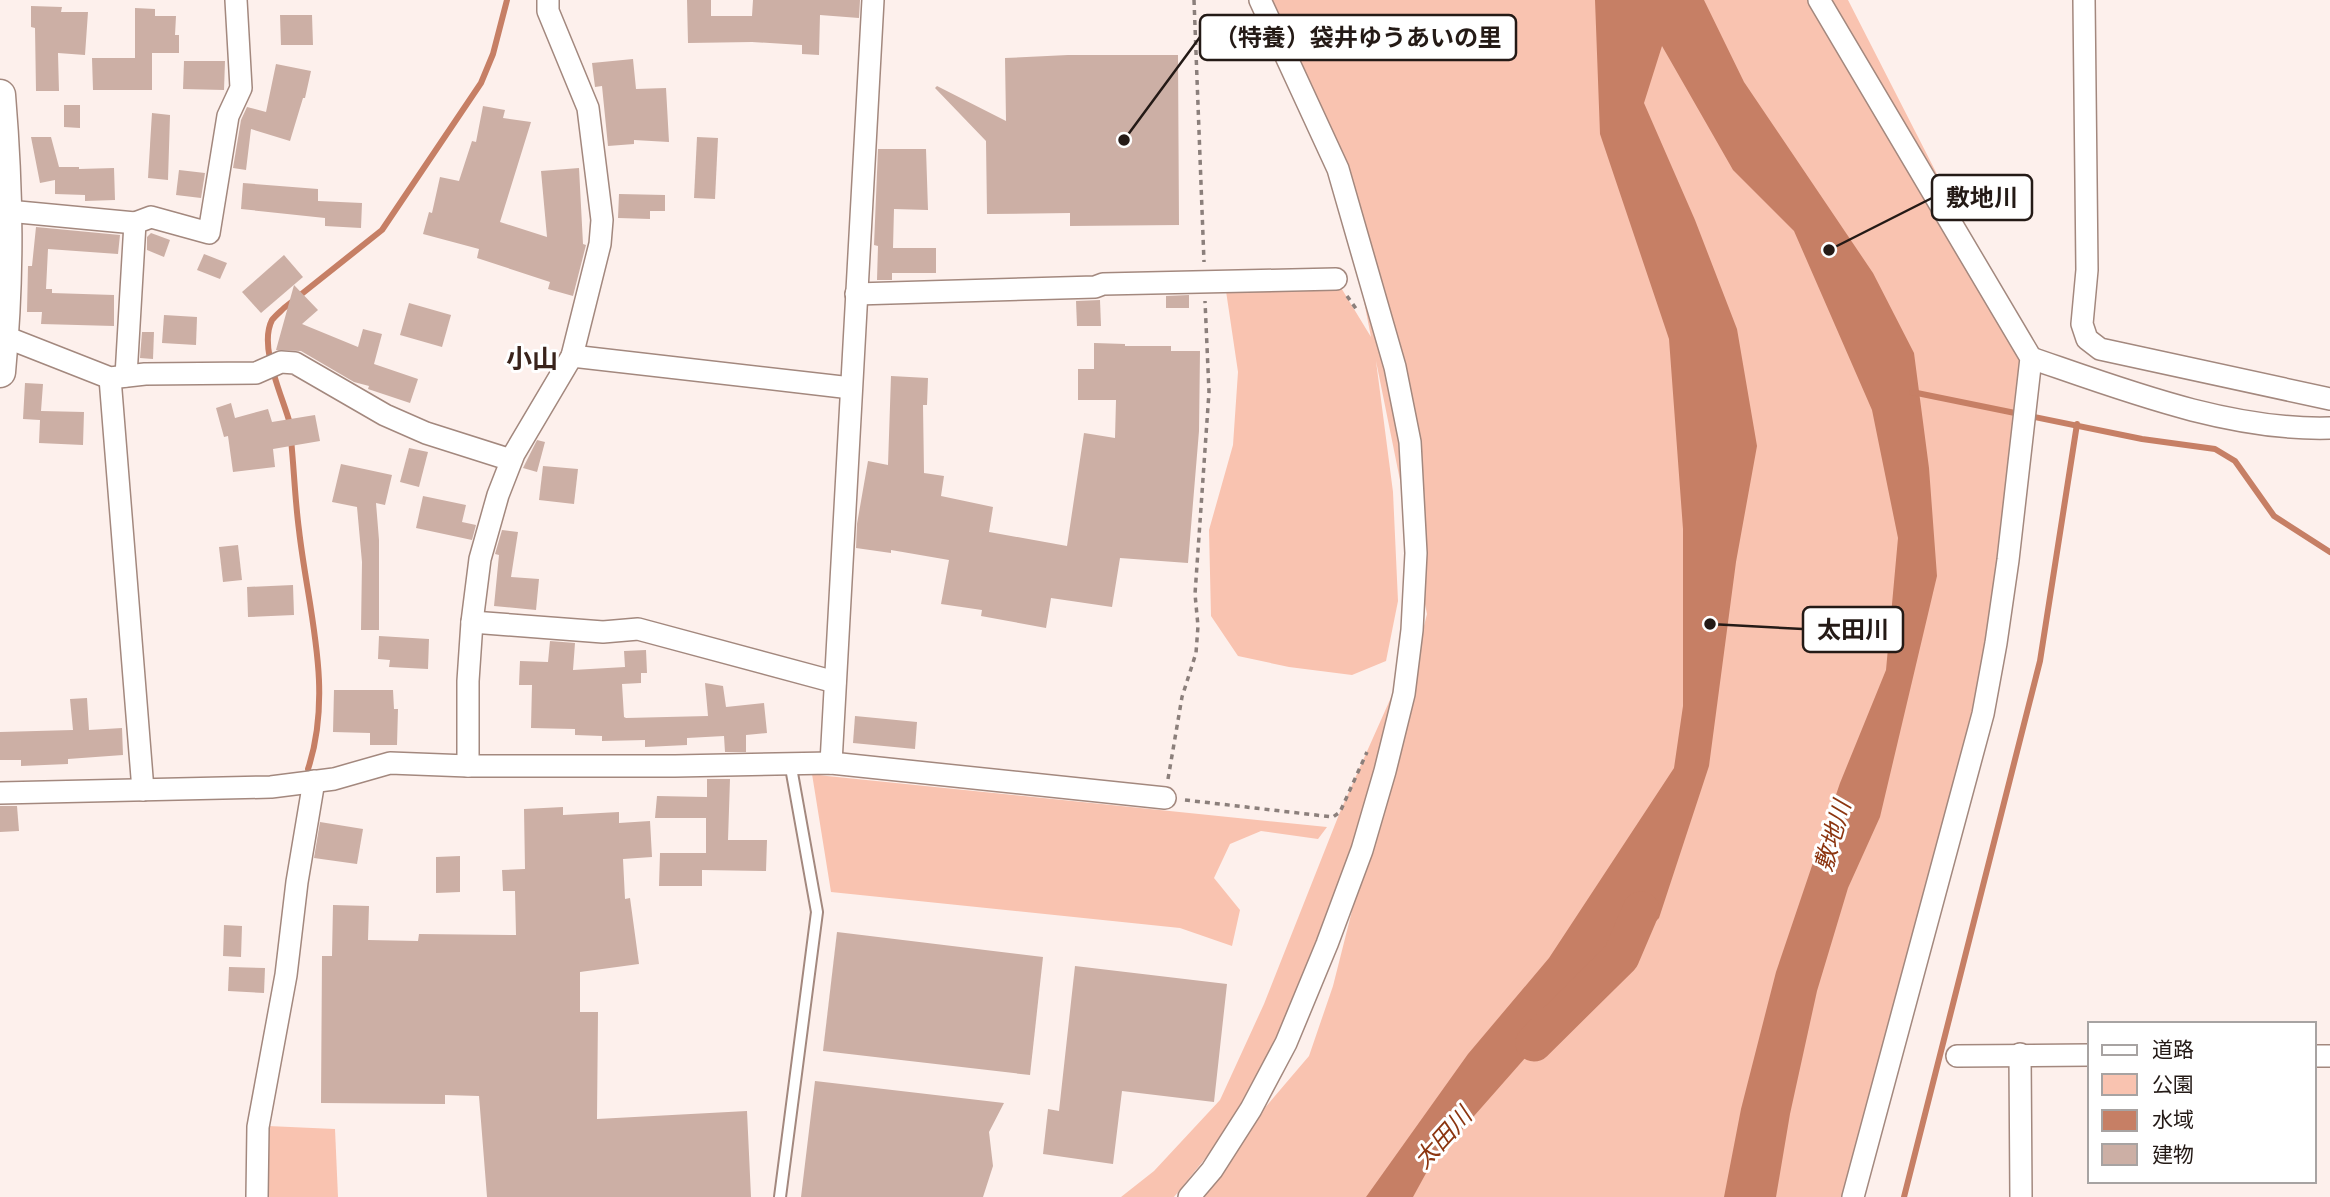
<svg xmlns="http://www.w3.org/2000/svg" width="2330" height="1197" font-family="Manrope,'Noto Sans JP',sans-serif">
<rect width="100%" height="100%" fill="#fdf0ec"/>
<g fill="#f9c3b0">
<path d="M1256,0H1848L2031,358L1985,701L1853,1197H1186L1195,1190L1309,1056L1333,986L1427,614L1376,361L1393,492L1398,601L1386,661L1352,675L1289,667L1238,656L1211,616L1209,530L1233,445L1238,372L1226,291L1340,286L1371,337L1338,169Z"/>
<path d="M1393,693L1370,825L1262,1088L1174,1197H1121L1154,1171L1220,1100L1264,1004L1340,812Z"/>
<path d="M812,774L827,776L1327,827L1318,839L1261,831L1230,844L1214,878L1240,910L1232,946L1180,928L831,892Z"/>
<path d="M268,1126L335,1129L338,1197H266Z"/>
</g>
<path fill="#c67f65" d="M1595,0H1704L1744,82L1873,273L1914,353L1929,468L1937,576L1880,817L1848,888L1817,991L1790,1114L1776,1197H1724L1741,1109L1776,972L1840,783L1886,670L1898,538L1872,410L1794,231L1733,170L1662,46L1644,103L1695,220L1737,329L1757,446L1736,562L1709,766L1659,918L1569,1008L1430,1166L1413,1197H1366L1468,1054L1549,958L1674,768L1683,706V529L1669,339L1600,134Z"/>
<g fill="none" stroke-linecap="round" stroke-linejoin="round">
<g stroke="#c67f65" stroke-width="6">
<path d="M1912,392L2142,439L2215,449L2235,461L2274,516L2330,552"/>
<path d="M290,424C283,397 258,347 272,320C275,316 281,311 284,308L382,230L481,83L493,54L507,0"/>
<path d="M291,439C294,469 295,500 299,530C308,610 334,690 308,769"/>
<path d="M1904,1197L2040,661L2077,424"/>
</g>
<path stroke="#c67f65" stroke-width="37" d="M1534,1043L1621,957L1641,910"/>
</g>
<g fill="#ccafa5">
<path d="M687,0H711V16H752L753,0H860L859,18L820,15L819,55L802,54V45L752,42L688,43Z"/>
<path d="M31,6L62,7L61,12H88L85,55L58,53L59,91H36L35,28L31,27Z"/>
<path d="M135,8L155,9V16H176L175,35H179V53H152V90H93L92,58H135Z"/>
<path d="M280,15H312L313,45H281Z"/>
<path d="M1068,55H1178L1179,225L1070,226V213L987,214L986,141L935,88L937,86L1006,121L1005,58Z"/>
<path d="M633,59L636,89L666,88L669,142L634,140V144L608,146L602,86L595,87L592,63Z"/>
<path d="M184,61H225L224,90L183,89Z"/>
<path d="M276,64L311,71L305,98H303L290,141L251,129L246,170L233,168L241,120L247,107L266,112Z"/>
<path d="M64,105H80V128L64,127Z"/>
<path d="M483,106L505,110L503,118L531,122L500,222L547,237L541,171L579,168L583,244L586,245L573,296L548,289L550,282L477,258L479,249L423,234L429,212L432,213L440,177L459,181L472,141L476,142Z"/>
<path d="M152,113L170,115L168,180L148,178Z"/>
<path d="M31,137H51L59,167H79V169L114,168L115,200L85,201V195L55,194V180L40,183Z"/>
<path d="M697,137L718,138L715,199L694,198Z"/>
<path d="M878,149H926L928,210L894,209L893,248H936V273H892V280H877L878,246L874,245Z"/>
<path d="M179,170L205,173L201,198L176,195Z"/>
<path d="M243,183L318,189V201L362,203L361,228L325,226V218L241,209Z"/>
<path d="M619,194L665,195V211H650V219L618,218Z"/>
<path d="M36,227L120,235L118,254L48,249L46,289H52V293L114,295V326L41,324L42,312H27L28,266H32Z"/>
<path d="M151,233L170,240L164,257L147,250V237Z"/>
<path d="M204,254L227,263L220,279L197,270Z"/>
<path d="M284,255L303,277L261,313L242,292Z"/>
<path d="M294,285L318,310L302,324L358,347L363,329L382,334L374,364L418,379L410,403L368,389L369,386L354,382L301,351L276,350Z"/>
<path d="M1189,295V308H1166V296Z"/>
<path d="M1100,300L1101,326H1077L1076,301Z"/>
<path d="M409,303L451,315L442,347L400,335Z"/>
<path d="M164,315L197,317L196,345L162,343Z"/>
<path d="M142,332H154L153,359L140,358Z"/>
<path d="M1094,343L1125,344V346H1171V351H1200L1199,431L1188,563L1120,558L1112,607L1051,598L1046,628L981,616L982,610L941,604L949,560L891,550V553L856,548L857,524L868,461L888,465L891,376L928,378L927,405H923L924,473L944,476L941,496L993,507L989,532L1067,546L1084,433L1115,438L1116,400H1078V369H1094Z"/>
<path d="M25,383L43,384L41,411L84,412L83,445L39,443L40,420L23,419Z"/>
<path d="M231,403L235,418L268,409L272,422L315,415L320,441L273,449L275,467L233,472L228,436L224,437L216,408Z"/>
<path d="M537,440L545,442L537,472L523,468Z"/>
<path d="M409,448L428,452L419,487L400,482Z"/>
<path d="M341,464L392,475L385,505L376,503L379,540V630H361L362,562L357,507L332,502Z"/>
<path d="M543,466L578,469L574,504L539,500Z"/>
<path d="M423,496L466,505L462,522L476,525L472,540L416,528Z"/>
<path d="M502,530L518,532L511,577L539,579L536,610L494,606L499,555L495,554Z"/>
<path d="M238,545L242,580L223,582L219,547Z"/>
<path d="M293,585L294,615L248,617L247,587Z"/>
<path d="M379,636L429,639L428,669L389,667L390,660L378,659Z"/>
<path d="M550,641L575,643L573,670L625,667L624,651L646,650L647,673H641V683L622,684L624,717L626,718L708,716L705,683L723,686L726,707L764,703L767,733L746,735V752H725L724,736L687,738V745L645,747V740L602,741V736L575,735V729L531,728L532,685H519L520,661L548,662Z"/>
<path d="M334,690H393L394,709H398L397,745H370V733L333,732Z"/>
<path d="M87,698L89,730L122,728L123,755L68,759V764L21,766V760H0V732L73,730L70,699Z"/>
<path d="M855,716L917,722L915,749L853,743Z"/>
<path d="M707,779H730L728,840H767L766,871L702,870V886H659L660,853H706V818H655L657,796L707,797Z"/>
<path d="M0,806H17L19,831L0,832Z"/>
<path d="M563,807V815L619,812V823L650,821L652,857L623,859L625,899L630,898L639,964L580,972V1012H598L597,1119L747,1111L751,1197H487L479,1096L445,1095V1104L321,1103L322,956H332L333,905L369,906L368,940L418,941L419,934L516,935L515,891H503L502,870L525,869L524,809Z"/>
<path d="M320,822L363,829L357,864L314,858Z"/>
<path d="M460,856V892L436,893V857Z"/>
<path d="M224,925L242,926L241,957L223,956Z"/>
<path d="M837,932L1043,957L1030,1075L823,1051Z"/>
<path d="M1075,966L1227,984L1214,1102L1122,1091L1113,1164L1043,1154L1048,1109L1059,1111Z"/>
<path d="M229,967L265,968L264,993L228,991Z"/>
<path d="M815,1081L1004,1103L989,1132L993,1166L983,1197H801Z"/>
</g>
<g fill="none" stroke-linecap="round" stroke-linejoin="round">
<g stroke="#a3887e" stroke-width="14">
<path id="lane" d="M780,1197L817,912L790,762"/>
</g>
<g stroke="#a3887e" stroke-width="24">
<g id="street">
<path d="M1819,0L2031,358L2008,560L1996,643L1983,714L1853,1197"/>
<path d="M2084,0L2087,270L2082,324L2087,339L2100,349L2330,399"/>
<path d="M8,211L135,223"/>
<path d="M856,294L1095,287L1103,284L1336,279"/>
<path d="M3,336L110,378L145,374L256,373L281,362L295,363L385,415L426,433L511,460"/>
<path d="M572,356L851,388"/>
<path d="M2031,358C2124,390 2230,431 2330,428"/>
<path d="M126,376L135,223L151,217L209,233L228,116L241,88L236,0"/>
<path d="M110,378L143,790"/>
<path d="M472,622L603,632L638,629L835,682"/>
<path d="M831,763L873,0"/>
<path d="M468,766V681L472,622L480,559L498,495L514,454L572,356L600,244L602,220L588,108L548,11V0"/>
<path d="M0,793L271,787L334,779L390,763L468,766H675L831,763L1165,798"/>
<path d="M2020,1054L2021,1197"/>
<path d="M1957,1056L2090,1055"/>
<path d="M2314,1056H2330"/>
<path d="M257,1197L258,1127L286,975L297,882L314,781"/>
<path d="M1189,1197L1212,1170L1251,1109L1286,1043L1327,944L1362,850L1385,771L1404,694L1412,630L1416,553L1410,442L1395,367L1338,169L1260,0"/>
</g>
</g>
<g stroke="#a3887e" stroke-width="33">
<path id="secondary" d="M0,95C8,191 9,276 0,372"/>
</g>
<g stroke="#8b7f7b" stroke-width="3.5" stroke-dasharray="5 5" stroke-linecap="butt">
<path d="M1194,0L1204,262"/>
<path d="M1347,296L1357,310"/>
<path d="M1168,779L1182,697L1196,653L1198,626L1195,594L1209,392L1205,301"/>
<path d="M1185,800L1333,817L1340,812L1367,752"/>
</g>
<use href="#lane" stroke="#fff" stroke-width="10"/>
<use href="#street" stroke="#fff" stroke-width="21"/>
<use href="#secondary" stroke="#fff" stroke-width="30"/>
</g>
<g text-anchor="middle" stroke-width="6" stroke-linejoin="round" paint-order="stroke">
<g font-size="24" font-style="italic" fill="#8c3510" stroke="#fff">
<text transform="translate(1833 836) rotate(-74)" y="8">敷地川</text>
<text transform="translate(1443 1138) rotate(-48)" y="8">太田川</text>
</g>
<g font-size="26" font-weight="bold" fill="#39231b" stroke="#fff">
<text x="532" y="368">小山</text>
</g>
</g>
<path fill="none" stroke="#241a16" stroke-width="2.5" d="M1124 140L1200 37M1829 250L1932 198M1710 624L1803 629"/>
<g fill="#241a16" stroke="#fff" stroke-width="2.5">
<circle cx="1124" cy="140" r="7"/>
<circle cx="1829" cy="250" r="7"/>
<circle cx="1710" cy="624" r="7"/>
</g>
<g fill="#fff" stroke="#241a16" stroke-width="2.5">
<rect x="1200" y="15" width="316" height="45" rx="7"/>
<rect x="1932" y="175" width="100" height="45" rx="7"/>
<rect x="1803" y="607" width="100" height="45" rx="7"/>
</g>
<g font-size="24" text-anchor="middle" font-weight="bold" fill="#241a16">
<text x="1358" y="46">（特養）袋井ゆうあいの里</text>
<text x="1982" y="206">敷地川</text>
<text x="1853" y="638">太田川</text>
</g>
<rect x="2088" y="1022" width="228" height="161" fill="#ffffff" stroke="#a7a3a2" stroke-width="2"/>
<rect x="2102" y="1045" width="35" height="10" fill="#ffffff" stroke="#a7a3a2" stroke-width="2"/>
<text x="2152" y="1057" font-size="21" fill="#241a16">道路</text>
<rect x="2102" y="1074" width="35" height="21" fill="#f9c3b0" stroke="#a7a3a2" stroke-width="2"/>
<text x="2152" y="1092" font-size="21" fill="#241a16">公園</text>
<rect x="2102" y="1110" width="35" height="21" fill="#c67f65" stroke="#a7a3a2" stroke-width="2"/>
<text x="2152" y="1127" font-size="21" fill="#241a16">水域</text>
<rect x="2102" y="1144" width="35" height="21" fill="#ccafa5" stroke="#a7a3a2" stroke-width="2"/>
<text x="2152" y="1162" font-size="21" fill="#241a16">建物</text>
</svg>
